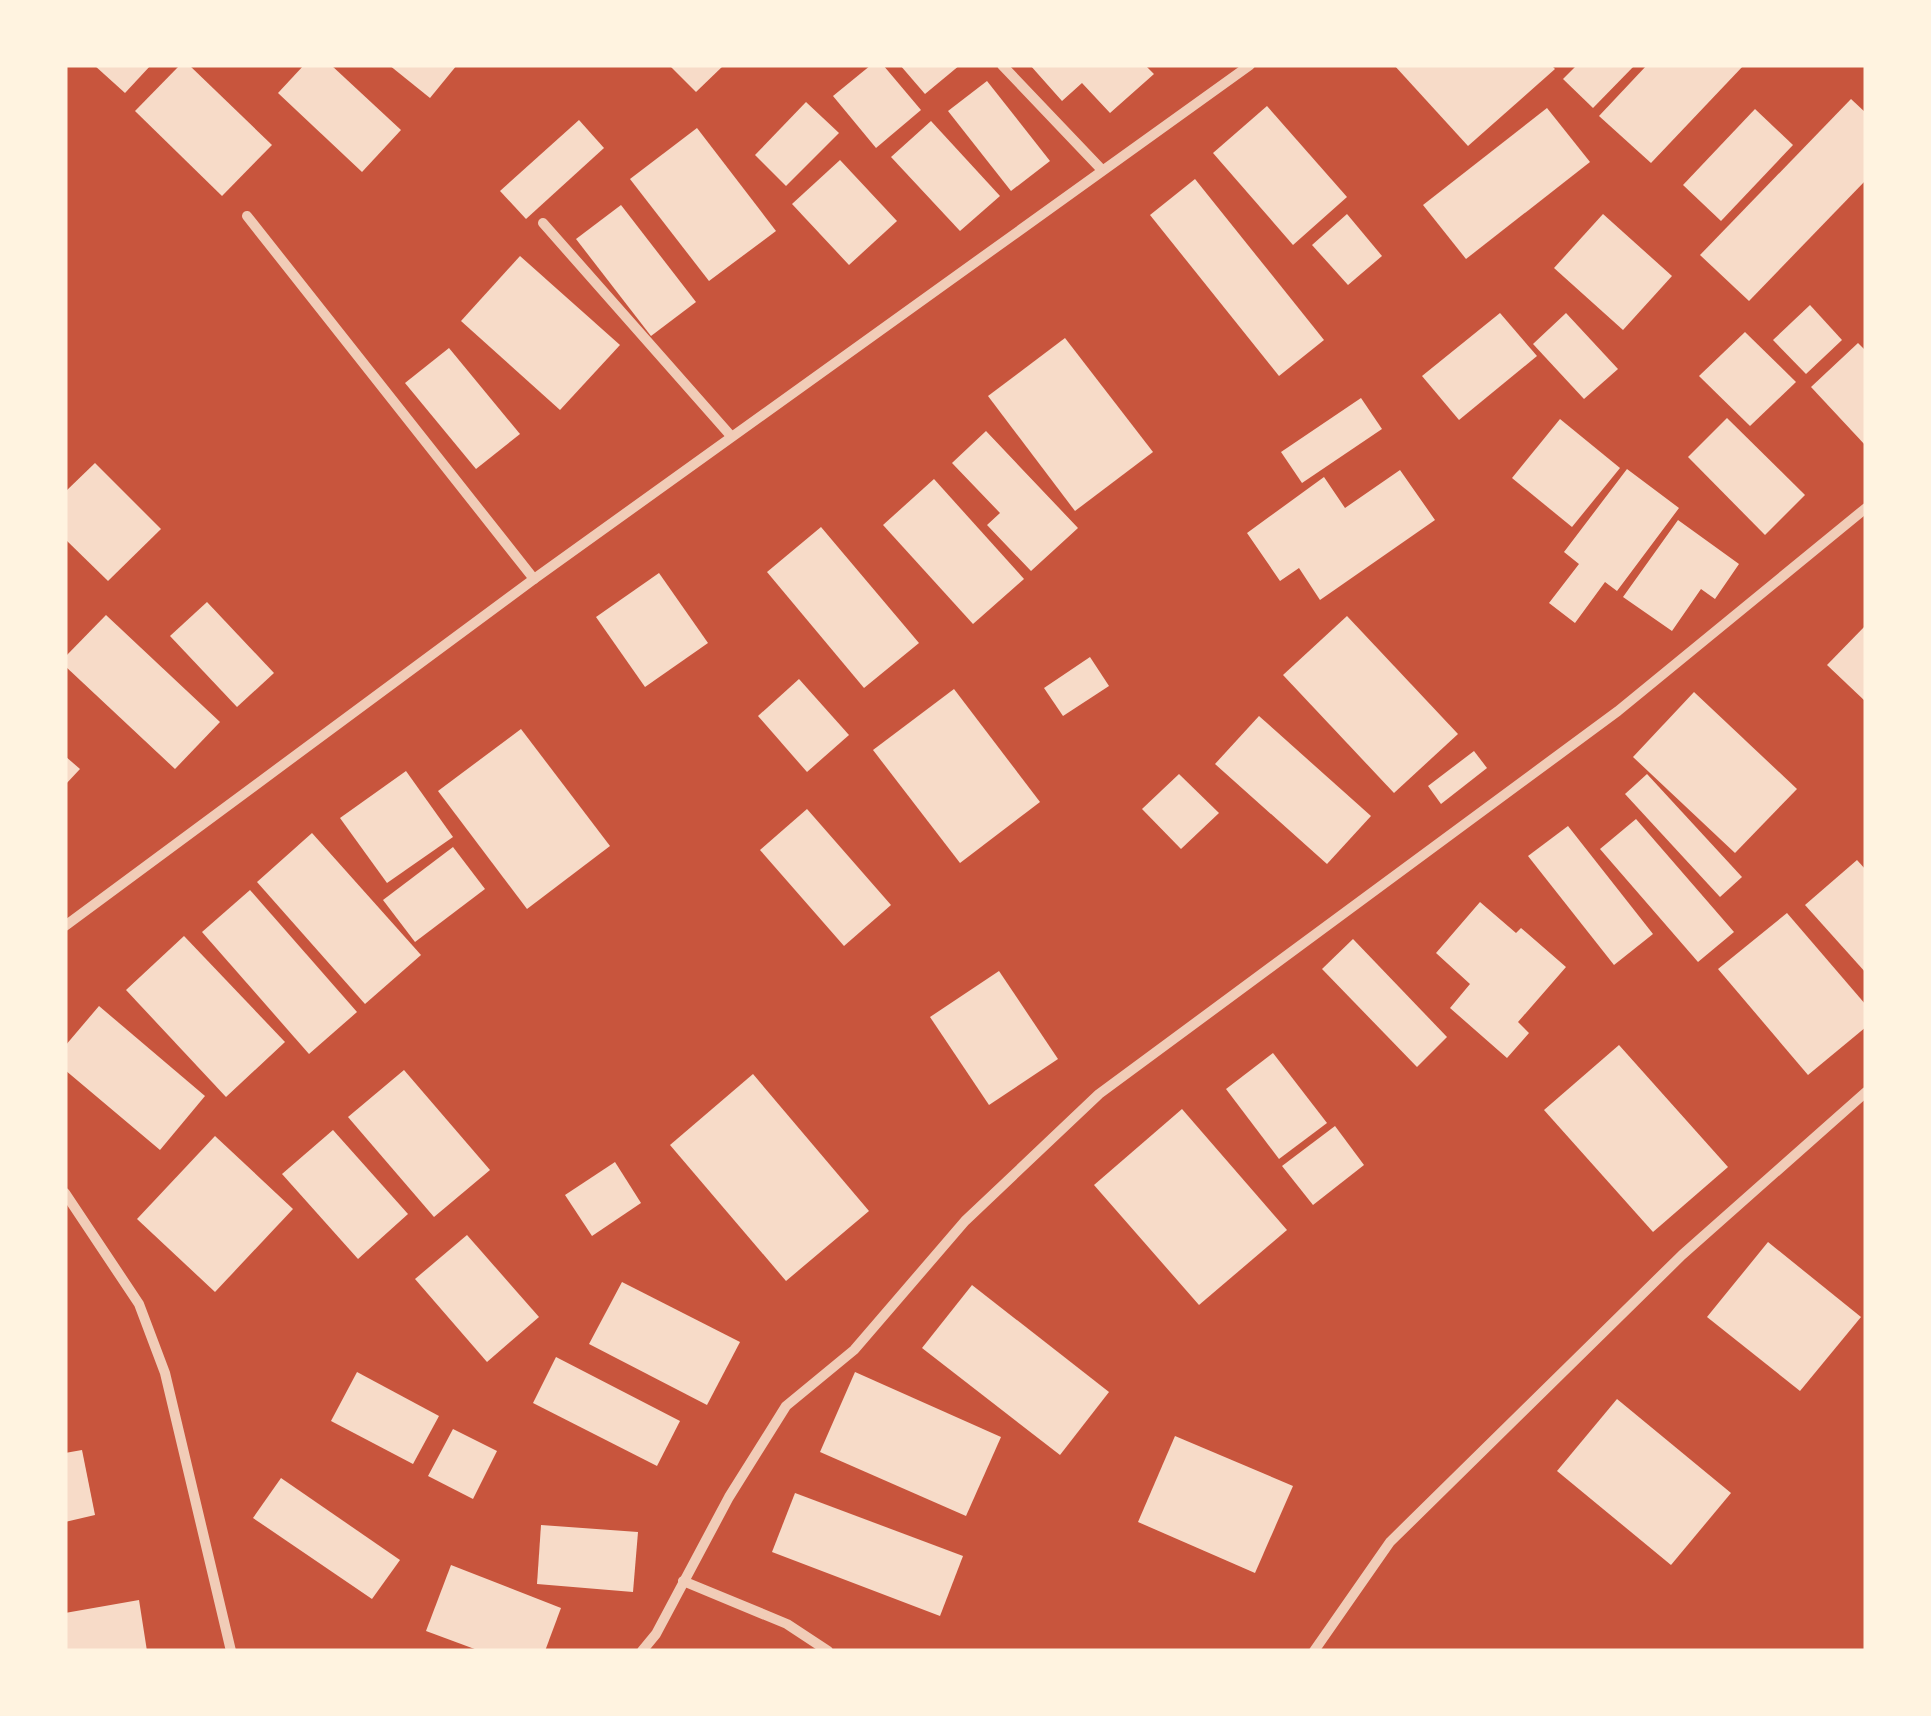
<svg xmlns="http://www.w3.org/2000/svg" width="1931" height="1716" font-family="'Times New Roman',serif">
<rect width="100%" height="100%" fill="#c8553d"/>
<g fill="#f7dbc8">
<path d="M94,65H151L125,93Z"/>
<path d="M180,65H189L272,145L222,196L135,111Z"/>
<path d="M304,65H331L401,130L362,172L278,93Z"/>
<path d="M389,65H457L430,98Z"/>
<path d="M669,65H724L696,92Z"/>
<path d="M871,65H883L921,110L876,148L833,96Z"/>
<path d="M900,65H960L925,94Z"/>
<path d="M1030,65H1145L1154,74L1110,113L1082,83L1062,101Z"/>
<path d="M1394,65H1551L1555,69L1468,146Z"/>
<path d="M1577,65H1635L1593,108L1563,79Z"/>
<path d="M1647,65H1744L1651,163L1599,116Z"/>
<path d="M987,81L1050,161L1011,191L948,111Z"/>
<path d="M1851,99L1866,113V180L1749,301L1700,255Z"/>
<path d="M806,102L839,133L786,186L755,155Z"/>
<path d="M1267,106L1347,197L1293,245L1213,153Z"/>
<path d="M1547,108L1590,162L1466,259L1423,205Z"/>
<path d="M1755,109L1793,145L1721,221L1683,185Z"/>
<path d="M579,120L604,148L526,219L500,191Z"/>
<path d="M931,121L1000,196L960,231L891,157Z"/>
<path d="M697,128L776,231L709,281L630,179Z"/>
<path d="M840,160L897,221L849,265L792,204Z"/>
<path d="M1195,179L1324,340L1279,376L1150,215Z"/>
<path d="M621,205L696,302L651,336L576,239Z"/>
<path d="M1347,214L1382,256L1348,285L1312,245Z"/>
<path d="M1603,214L1672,276L1623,330L1554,268Z"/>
<path d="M520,256L620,345L560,410L461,321Z"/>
<path d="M1810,305L1842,340L1806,374L1773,340Z"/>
<path d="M1500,313L1537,356L1459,420L1422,376Z"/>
<path d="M1566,313L1618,369L1584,399L1533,344Z"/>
<path d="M1745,332L1796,382L1750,426L1699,376Z"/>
<path d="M1065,338L1153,452L1075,511L988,396Z"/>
<path d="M1858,343L1866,351V446L1811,387Z"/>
<path d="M449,348L520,434L476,469L405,383Z"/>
<path d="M1361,398L1382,429L1302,483L1281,452Z"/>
<path d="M1727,418L1805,495L1765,535L1688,457Z"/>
<path d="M1560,419L1620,468L1572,527L1512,478Z"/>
<path d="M986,431L1078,528L1031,571L987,525L1000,513L952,463Z"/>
<path d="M95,463L161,529L108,581L65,539V492Z"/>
<path d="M1627,469L1679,508L1617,591L1605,582L1575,623L1549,603L1579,564L1564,552Z"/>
<path d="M1400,470L1435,520L1320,600L1299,568L1280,581L1247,533L1324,477L1345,508Z"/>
<path d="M934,479L1024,579L973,624L883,525Z"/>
<path d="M1678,520L1739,564L1715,599L1701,589L1672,631L1623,597Z"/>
<path d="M821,527L919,643L864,688L767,572Z"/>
<path d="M659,573L708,643L645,687L596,617Z"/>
<path d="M207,602L274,673L237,707L170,636Z"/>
<path d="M106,615L220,722L175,769L65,666V657Z"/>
<path d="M1347,616L1458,734L1394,793L1283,675Z"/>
<path d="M1866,625V702L1827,665Z"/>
<path d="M1090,657L1109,686L1063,716L1044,688Z"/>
<path d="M799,679L849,735L807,772L758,716Z"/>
<path d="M954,689L1040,802L960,863L873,750Z"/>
<path d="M1694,692L1797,789L1735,853L1633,757Z"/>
<path d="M1259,716L1371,816L1327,864L1215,764Z"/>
<path d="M521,729L610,846L527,909L438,791Z"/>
<path d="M1474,751L1487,768L1441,804L1428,786Z"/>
<path d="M65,756L80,769L65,785Z"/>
<path d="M406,771L453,837L387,883L340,818Z"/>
<path d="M1179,774L1219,813L1181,849L1142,809Z"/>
<path d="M1647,774L1742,877L1720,897L1625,794Z"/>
<path d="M807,809L891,905L844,946L760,850Z"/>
<path d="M1636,819L1734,932L1698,962L1600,849Z"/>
<path d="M1568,826L1653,934L1614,965L1528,856Z"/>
<path d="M312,833L421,955L365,1004L257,882Z"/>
<path d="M453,847L485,889L415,942L383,900Z"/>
<path d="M1857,860L1866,870V973L1805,905Z"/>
<path d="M250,890L357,1012L309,1054L202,932Z"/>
<path d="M1480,902L1516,933L1521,928L1566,967L1518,1022L1529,1033L1507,1058L1450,1008L1470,984L1436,953Z"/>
<path d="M1787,913L1866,1005V1027L1808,1075L1718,969Z"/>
<path d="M184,936L285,1042L226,1097L126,990Z"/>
<path d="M1353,939L1447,1037L1417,1067L1322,969Z"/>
<path d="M999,971L1058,1059L989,1105L930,1017Z"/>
<path d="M99,1006L205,1096L160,1150L65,1070V1046Z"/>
<path d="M1619,1045L1728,1167L1653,1232L1544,1110Z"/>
<path d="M1273,1053L1327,1123L1279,1159L1226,1089Z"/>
<path d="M404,1070L490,1170L434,1217L348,1117Z"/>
<path d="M753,1074L869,1211L786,1281L670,1145Z"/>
<path d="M1182,1109L1287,1230L1199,1305L1094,1185Z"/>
<path d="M1335,1126L1364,1165L1313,1205L1282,1166Z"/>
<path d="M333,1130L408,1214L358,1259L282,1174Z"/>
<path d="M215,1136L293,1209L215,1292L137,1219Z"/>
<path d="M615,1162L641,1203L592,1236L565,1195Z"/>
<path d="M467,1235L539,1317L487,1362L415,1279Z"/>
<path d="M1768,1242L1861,1317L1800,1391L1707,1317Z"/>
<path d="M622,1282L740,1342L707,1405L589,1344Z"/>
<path d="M972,1285L1109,1392L1060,1455L922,1348Z"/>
<path d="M556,1357L680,1421L657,1466L533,1403Z"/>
<path d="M357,1372L439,1416L413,1464L331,1421Z"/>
<path d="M855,1372L1001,1437L966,1516L820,1452Z"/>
<path d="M1617,1399L1731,1493L1671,1565L1557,1471Z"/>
<path d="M453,1429L497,1451L473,1499L428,1476Z"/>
<path d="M1175,1436L1293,1486L1255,1573L1138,1522Z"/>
<path d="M82,1450L95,1515L65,1522V1453Z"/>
<path d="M281,1478L400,1560L372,1599L253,1518Z"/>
<path d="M795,1493L963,1556L940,1616L772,1552Z"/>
<path d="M541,1525L638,1532L633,1592L537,1584Z"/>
<path d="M451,1565L561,1608L545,1651H480L426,1631Z"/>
<path d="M139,1600L147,1651H65V1613Z"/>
</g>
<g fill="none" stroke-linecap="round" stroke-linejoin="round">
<g stroke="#f1ccb7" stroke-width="10">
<path d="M1002,65L1102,170"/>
<path d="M247,216L534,579"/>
<path d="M543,223L731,436"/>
<path d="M65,926L534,579L1250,65"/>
<path d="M65,1193L139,1304L165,1373L231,1651"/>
<path d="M683,1581L787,1624L828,1651"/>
<path d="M642,1651L656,1634L729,1497L786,1406L854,1350L965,1221L1099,1094L1618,711L1866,508"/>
<path d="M1314,1651L1390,1542L1682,1255L1866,1092"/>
</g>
</g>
<rect width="1931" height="1716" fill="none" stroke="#fff3e0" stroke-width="135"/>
</svg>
